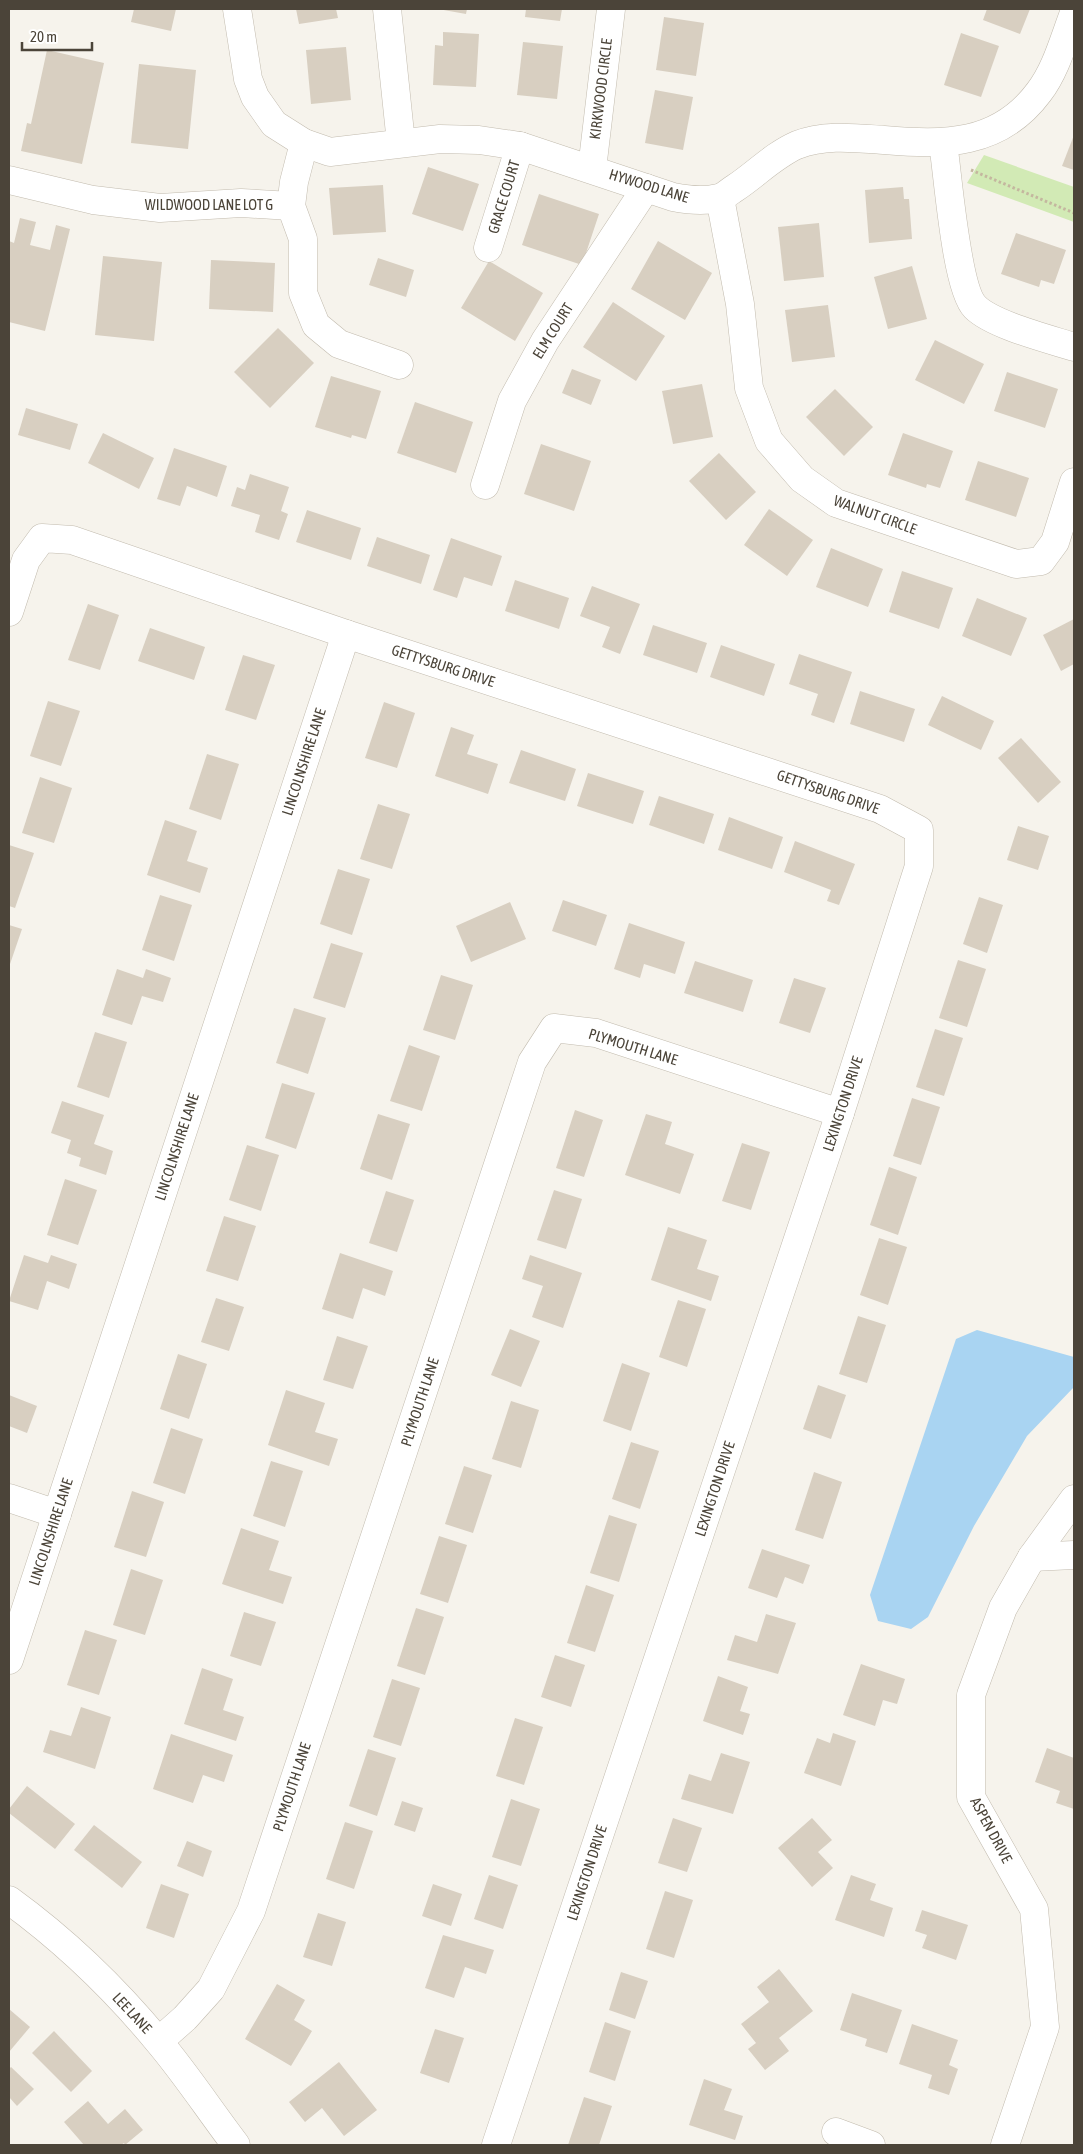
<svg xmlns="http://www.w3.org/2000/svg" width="1083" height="2154" font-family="'Asap Condensed',sans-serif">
<rect width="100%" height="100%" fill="#f6f3ec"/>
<path fill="#d2eab5" d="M984,155L1074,187V222L967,183Z"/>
<path fill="#a9d4f2" d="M977,1330L1074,1357V1387L1027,1436L974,1526L928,1617L911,1629L878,1621L870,1595L956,1339Z"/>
<g fill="#d8cfc1">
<path d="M134,9H176L171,31L131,22Z"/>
<path d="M296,9H336L338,18L299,24Z"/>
<path d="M438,9H467L466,14Z"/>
<path d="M526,9H562L560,21L525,17Z"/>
<path d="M987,9H1030L1020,34L983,20Z"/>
<path d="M664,17L704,23L696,76L656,70Z"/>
<path d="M443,32L479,34L476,87L433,85L435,45L443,46Z"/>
<path d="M961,33L999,46L981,97L944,85Z"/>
<path d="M523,42L563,46L557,99L517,95Z"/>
<path d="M346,47L351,100L311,104L306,50Z"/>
<path d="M47,50L104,63L82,164L21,151L27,123L31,124Z"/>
<path d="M139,64L196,70L188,149L131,143Z"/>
<path d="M655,90L693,97L683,150L645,143Z"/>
<path d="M1074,135V170L1062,166Z"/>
<path d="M428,167L479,184L463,231L412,214Z"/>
<path d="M383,185L386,232L333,235L329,188Z"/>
<path d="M903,187L904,199H909L912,239L869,243L865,190Z"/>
<path d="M539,194L599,214L582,265L522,245Z"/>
<path d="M20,218L36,222L30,245L50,250L56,225L70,229L45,331L9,322V241L14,243Z"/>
<path d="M819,223L824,277L784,281L778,227Z"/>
<path d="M1016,233L1066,250L1054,284L1041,280L1039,287L1001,274Z"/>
<path d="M658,241L712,273L685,320L631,289Z"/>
<path d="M103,256L162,262L154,341L95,335Z"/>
<path d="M378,258L414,270L406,297L369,285Z"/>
<path d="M211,260L275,263L273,312L209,309Z"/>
<path d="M489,261L543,293L515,341L461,308Z"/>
<path d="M912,266L927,319L888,329L874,277Z"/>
<path d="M613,302L665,336L636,381L583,347Z"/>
<path d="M828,305L835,357L792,362L785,310Z"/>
<path d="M278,328L314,363L270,408L234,372Z"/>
<path d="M935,340L984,364L964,404L915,380Z"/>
<path d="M572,369L601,380L591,405L562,393Z"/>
<path d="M1007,372L1058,389L1045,428L994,411Z"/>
<path d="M331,376L381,391L366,439L352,435L351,438L315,427Z"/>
<path d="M702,384L713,437L673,444L662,391Z"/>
<path d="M835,389L873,427L844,456L806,417Z"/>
<path d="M415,402L473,422L456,473L397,453Z"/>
<path d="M26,408L78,424L70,450L18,435Z"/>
<path d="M103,433L154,458L139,489L88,463Z"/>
<path d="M903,433L953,451L940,488L927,484L926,488L888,475Z"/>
<path d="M541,444L591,461L574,511L524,494Z"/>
<path d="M174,448L227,466L217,497L187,486L180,506L157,499Z"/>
<path d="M719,453L756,492L726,520L689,481Z"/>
<path d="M978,461L1029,478L1016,517L965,500Z"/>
<path d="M250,474L289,487L281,511L288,514L279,540L255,532L260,515L231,506L237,487L245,490Z"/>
<path d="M769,509L813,540L787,576L744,545Z"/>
<path d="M307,510L361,528L351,560L296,542Z"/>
<path d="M377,537L430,555L421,584L367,566Z"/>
<path d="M451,538L502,556L492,586L464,577L457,598L433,590Z"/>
<path d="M831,548L883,569L868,607L816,587Z"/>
<path d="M902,571L953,588L939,629L889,612Z"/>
<path d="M515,580L569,598L559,629L505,611Z"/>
<path d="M592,586L640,604L620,654L602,647L610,627L580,616Z"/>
<path d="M977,598L1027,618L1011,656L962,636Z"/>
<path d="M88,604L119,615L100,670L68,660Z"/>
<path d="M1074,619V664L1061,671L1043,635Z"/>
<path d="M653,625L707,643L697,673L643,655Z"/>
<path d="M150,628L205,647L194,680L138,661Z"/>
<path d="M721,645L775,664L764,696L710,677Z"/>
<path d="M799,654L852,672L834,723L811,715L818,694L789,684Z"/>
<path d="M243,655L275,665L256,720L225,710Z"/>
<path d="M860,691L915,709L904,742L850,724Z"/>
<path d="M942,696L994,721L981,750L928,725Z"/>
<path d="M48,701L80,711L61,766L30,756Z"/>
<path d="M384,702L415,713L397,768L365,758Z"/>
<path d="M451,727L474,735L467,754L498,764L488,794L435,776Z"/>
<path d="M1021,738L1061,782L1038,803L998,758Z"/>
<path d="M521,750L576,769L565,801L509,783Z"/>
<path d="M207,754L239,764L221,820L189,809Z"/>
<path d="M588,773L644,791L633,824L577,806Z"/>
<path d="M40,777L72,788L54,843L22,833Z"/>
<path d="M659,796L714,814L704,844L649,825Z"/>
<path d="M378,804L410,814L392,869L360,859Z"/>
<path d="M729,817L783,837L772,869L718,850Z"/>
<path d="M165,820L197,831L187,861L208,868L200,893L147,875Z"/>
<path d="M1018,826L1049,836L1038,870L1007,860Z"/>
<path d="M795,841L855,864L839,905L827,901L831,890L784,872Z"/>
<path d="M9,845L34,853L15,908L9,906Z"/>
<path d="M338,869L370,879L352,935L320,924Z"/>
<path d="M160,895L192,905L174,961L142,950Z"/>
<path d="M979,897L1003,905L987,953L963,944Z"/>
<path d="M563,900L607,915L596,946L552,931Z"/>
<path d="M510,902L526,939L471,962L456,926Z"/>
<path d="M629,923L685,942L675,974L644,964L640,978L614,969Z"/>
<path d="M9,925L22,929L9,967Z"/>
<path d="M331,943L363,953L345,1008L313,998Z"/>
<path d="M958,960L986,969L967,1027L939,1018Z"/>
<path d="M695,961L753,980L743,1012L684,993Z"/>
<path d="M117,969L143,978L146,969L171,978L163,1002L142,996L132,1025L102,1015Z"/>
<path d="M441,975L473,985L455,1040L423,1030Z"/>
<path d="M794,978L826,988L810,1033L779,1023Z"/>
<path d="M294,1008L326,1018L308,1074L276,1063Z"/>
<path d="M935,1029L963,1038L944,1096L916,1087Z"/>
<path d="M95,1032L127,1042L109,1098L77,1087Z"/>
<path d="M409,1045L440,1056L422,1111L390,1101Z"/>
<path d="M282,1083L315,1093L296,1149L265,1138Z"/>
<path d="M912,1098L940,1107L921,1165L893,1156Z"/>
<path d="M62,1101L104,1115L94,1144L113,1151L106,1175L79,1166L81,1158L67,1153L71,1140L51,1133Z"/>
<path d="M575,1110L603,1120L584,1177L556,1168Z"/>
<path d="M378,1114L410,1124L392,1180L360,1169Z"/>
<path d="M646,1114L672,1122L665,1144L694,1154L680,1194L625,1175Z"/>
<path d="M742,1143L770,1152L751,1210L722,1201Z"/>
<path d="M247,1145L279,1155L261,1211L229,1200Z"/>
<path d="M889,1167L917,1177L898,1235L870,1225Z"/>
<path d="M65,1179L97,1190L78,1245L47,1235Z"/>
<path d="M554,1190L582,1199L566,1249L537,1240Z"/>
<path d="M386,1191L414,1200L397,1252L369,1243Z"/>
<path d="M224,1216L256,1226L238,1281L206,1271Z"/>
<path d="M668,1227L707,1240L697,1269L719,1276L711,1301L651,1280Z"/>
<path d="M879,1238L907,1247L888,1305L860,1295Z"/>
<path d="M340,1253L393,1271L385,1296L363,1288L353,1319L322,1309Z"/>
<path d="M24,1255L48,1263L51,1255L77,1264L69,1289L47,1281L38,1310L9,1301Z"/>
<path d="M530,1255L582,1273L563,1328L532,1317L543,1286L522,1279Z"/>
<path d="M216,1298L244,1307L229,1351L201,1342Z"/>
<path d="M678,1300L706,1309L687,1367L659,1357Z"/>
<path d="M858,1316L886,1325L867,1383L839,1374Z"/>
<path d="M510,1329L540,1341L521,1387L491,1375Z"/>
<path d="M337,1336L368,1346L353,1389L323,1380Z"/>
<path d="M178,1354L207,1364L189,1419L160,1409Z"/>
<path d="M622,1363L650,1373L631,1431L603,1421Z"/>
<path d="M818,1385L846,1395L831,1439L803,1429Z"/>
<path d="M286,1390L325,1403L315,1432L338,1439L329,1466L268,1445Z"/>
<path d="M9,1395L37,1406L27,1433L9,1426Z"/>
<path d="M511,1401L539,1410L521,1468L492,1459Z"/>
<path d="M171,1428L203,1439L185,1494L153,1483Z"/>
<path d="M631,1442L659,1451L640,1509L612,1499Z"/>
<path d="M271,1461L303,1471L285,1527L253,1516Z"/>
<path d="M464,1466L492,1475L473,1533L445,1524Z"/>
<path d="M814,1472L842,1482L823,1539L795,1530Z"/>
<path d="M132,1491L164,1502L146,1557L114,1547Z"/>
<path d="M609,1515L637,1524L619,1582L590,1573Z"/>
<path d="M241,1528L279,1541L269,1570L292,1577L283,1604L222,1584Z"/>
<path d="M439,1536L467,1545L448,1603L420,1594Z"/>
<path d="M762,1549L810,1565L803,1584L785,1577L777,1598L748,1588Z"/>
<path d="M131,1569L163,1580L145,1635L113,1625Z"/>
<path d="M586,1585L614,1595L595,1652L567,1643Z"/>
<path d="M416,1608L444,1617L425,1675L397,1666Z"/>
<path d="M244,1612L276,1622L261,1666L230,1656Z"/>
<path d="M766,1614L796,1623L778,1674L727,1660L735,1635L757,1642Z"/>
<path d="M85,1630L117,1640L99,1695L67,1685Z"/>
<path d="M555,1655L585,1665L571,1707L541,1697Z"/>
<path d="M861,1664L905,1679L897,1704L883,1700L875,1726L843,1715Z"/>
<path d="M202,1668L233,1679L223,1710L244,1717L236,1741L184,1724Z"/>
<path d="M718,1676L748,1687L740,1711L750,1714L743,1735L703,1721Z"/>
<path d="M392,1679L420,1688L401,1746L373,1737Z"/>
<path d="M81,1707L111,1717L95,1769L43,1752L50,1730L71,1736Z"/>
<path d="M515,1718L543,1727L524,1785L496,1776Z"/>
<path d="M833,1733L856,1741L841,1786L804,1773L817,1738L830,1743Z"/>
<path d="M171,1734L233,1755L224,1782L203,1775L193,1803L153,1789Z"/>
<path d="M1047,1748L1074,1758V1809L1056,1803L1060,1791L1035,1782Z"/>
<path d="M368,1749L396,1758L377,1816L349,1806Z"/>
<path d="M721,1753L750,1762L733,1814L681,1799L689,1774L711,1781Z"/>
<path d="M27,1786L75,1824L55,1849L9,1813V1809Z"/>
<path d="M511,1799L540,1809L521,1866L492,1857Z"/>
<path d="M402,1801L423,1808L415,1832L394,1825Z"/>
<path d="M673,1818L702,1828L687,1872L658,1863Z"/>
<path d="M812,1818L832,1840L818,1852L833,1868L812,1887L778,1848Z"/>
<path d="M345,1822L373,1831L354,1889L326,1879Z"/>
<path d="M94,1825L142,1862L122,1888L74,1850Z"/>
<path d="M187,1841L212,1851L203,1877L177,1866Z"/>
<path d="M489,1875L518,1885L503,1929L474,1919Z"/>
<path d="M851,1875L876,1884L870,1900L893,1908L884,1937L835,1920Z"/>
<path d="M161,1884L189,1894L174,1938L146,1928Z"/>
<path d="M433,1884L462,1894L451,1926L422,1916Z"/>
<path d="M665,1891L693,1900L674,1958L646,1949Z"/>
<path d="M922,1910L968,1925L956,1960L922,1948L927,1935L915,1931Z"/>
<path d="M318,1913L346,1922L332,1966L303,1957Z"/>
<path d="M443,1935L494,1950L486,1974L465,1967L454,1998L425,1988Z"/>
<path d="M779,1969L813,2011L779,2038L789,2051L765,2070L748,2049L756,2043L741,2024L769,2002L757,1987Z"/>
<path d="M621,1972L648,1981L635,2019L609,2010Z"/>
<path d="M277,1984L305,2000L294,2020L312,2031L291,2066L245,2039Z"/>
<path d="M852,1993L902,2010L887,2053L865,2046L867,2039L840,2030Z"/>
<path d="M9,2009L30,2027L9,2052Z"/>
<path d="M605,2022L631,2031L615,2081L589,2072Z"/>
<path d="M912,2024L958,2040L949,2065L958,2069L949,2095L928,2088L932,2075L899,2064Z"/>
<path d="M435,2029L464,2038L449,2083L420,2073Z"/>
<path d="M54,2031L92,2071L71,2092L32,2053Z"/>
<path d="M339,2062L377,2110L344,2136L322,2108L305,2122L289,2102Z"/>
<path d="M11,2067L34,2089L17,2106L9,2097V2069Z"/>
<path d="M704,2079L732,2089L724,2110L743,2116L735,2140L689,2125Z"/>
<path d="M584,2097L612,2106L599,2145H568Z"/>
<path d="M88,2101L108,2124L125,2109L143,2130L125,2145L124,2143L121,2145H84L64,2122Z"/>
</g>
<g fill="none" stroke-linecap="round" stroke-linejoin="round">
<g stroke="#c2bbae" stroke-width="29">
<g id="minor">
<path d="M237,9L248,79L255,97L274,124L304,143L330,152L440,139L479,140L520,146L673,197C688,200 703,202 718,198C724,197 730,191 735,188C755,175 774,155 797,145C824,134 856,138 884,140C944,145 999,146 1039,92C1056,70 1064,39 1074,13"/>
<path d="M387,9L401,143"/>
<path d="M304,143L294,182L291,206L303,239V293L316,325L339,344L399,365"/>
<path d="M943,143C948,175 956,288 975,307C993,325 1049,339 1074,347"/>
<path d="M592,169L611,9"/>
<path d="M9,180L93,200L160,208L241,203L291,206"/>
<path d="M720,198L740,304L749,388L769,441L802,479L836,503L1016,564L1041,561L1055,542L1074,482"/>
<path d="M488,248L520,146"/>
<path d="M485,485L512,401L545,341L646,188"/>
<path d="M9,612L26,560L42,538L72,540L346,634L880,809L919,830V866L840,1113L496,2145"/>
<path d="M9,1498L57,1514"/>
<path d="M1032,1557L1074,1555"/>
<path d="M9,1660L346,634"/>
<path d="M9,1900C64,1940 115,1989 158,2041C186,2074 210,2111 236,2145"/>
<path d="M159,2041L185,2018L211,1989L251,1911L532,1062L554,1028L596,1033L840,1113"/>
<path d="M836,2132L871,2145"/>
<path d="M1005,2145L1045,2027L1034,1909L971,1797V1695L1003,1608L1032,1557L1074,1499"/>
</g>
</g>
<path stroke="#c4b79f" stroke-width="3" stroke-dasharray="2.5 2.5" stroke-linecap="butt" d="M971,170L1074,213"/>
<use href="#minor" stroke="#fff" stroke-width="28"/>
</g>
<g text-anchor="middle" stroke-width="4.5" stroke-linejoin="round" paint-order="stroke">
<g font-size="15" fill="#4b4439" stroke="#fff">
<text transform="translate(601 89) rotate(-83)" y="5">KIRKWOOD CIRCLE</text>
<text transform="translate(649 186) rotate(17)" y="5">HYWOOD LANE</text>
<text transform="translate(504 197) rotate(-73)" y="5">GRACE COURT</text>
<text x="209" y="210">WILDWOOD LANE LOT G</text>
<text transform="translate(553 331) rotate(-58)" y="5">ELM COURT</text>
<text transform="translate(875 515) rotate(20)" y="5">WALNUT CIRCLE</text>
<text transform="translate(443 666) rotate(18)" y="5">GETTYSBURG DRIVE</text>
<text transform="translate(304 762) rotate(-72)" y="5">LINCOLNSHIRE LANE</text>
<text transform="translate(828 792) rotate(19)" y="5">GETTYSBURG DRIVE</text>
<text transform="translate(633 1047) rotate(17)" y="5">PLYMOUTH LANE</text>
<text transform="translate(843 1104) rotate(-72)" y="5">LEXINGTON DRIVE</text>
<text transform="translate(177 1147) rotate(-72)" y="5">LINCOLNSHIRE LANE</text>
<text transform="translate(420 1402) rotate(-72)" y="5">PLYMOUTH LANE</text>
<text transform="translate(715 1489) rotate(-72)" y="5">LEXINGTON DRIVE</text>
<text transform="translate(51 1532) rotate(-72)" y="5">LINCOLNSHIRE LANE</text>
<text transform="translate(292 1787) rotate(-72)" y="5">PLYMOUTH LANE</text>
<text transform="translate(991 1830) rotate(62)" y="5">ASPEN DRIVE</text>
<text transform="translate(587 1873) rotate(-72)" y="5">LEXINGTON DRIVE</text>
<text transform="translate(132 2013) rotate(47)" y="5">LEE LANE</text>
</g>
</g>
<rect width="1083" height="2154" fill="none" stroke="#4b4439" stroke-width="20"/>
<path d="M22 42v8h70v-8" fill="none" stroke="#4b4439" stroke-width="2.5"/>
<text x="30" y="42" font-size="15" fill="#4b4439" stroke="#ffffff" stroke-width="4" paint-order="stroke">20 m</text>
</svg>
